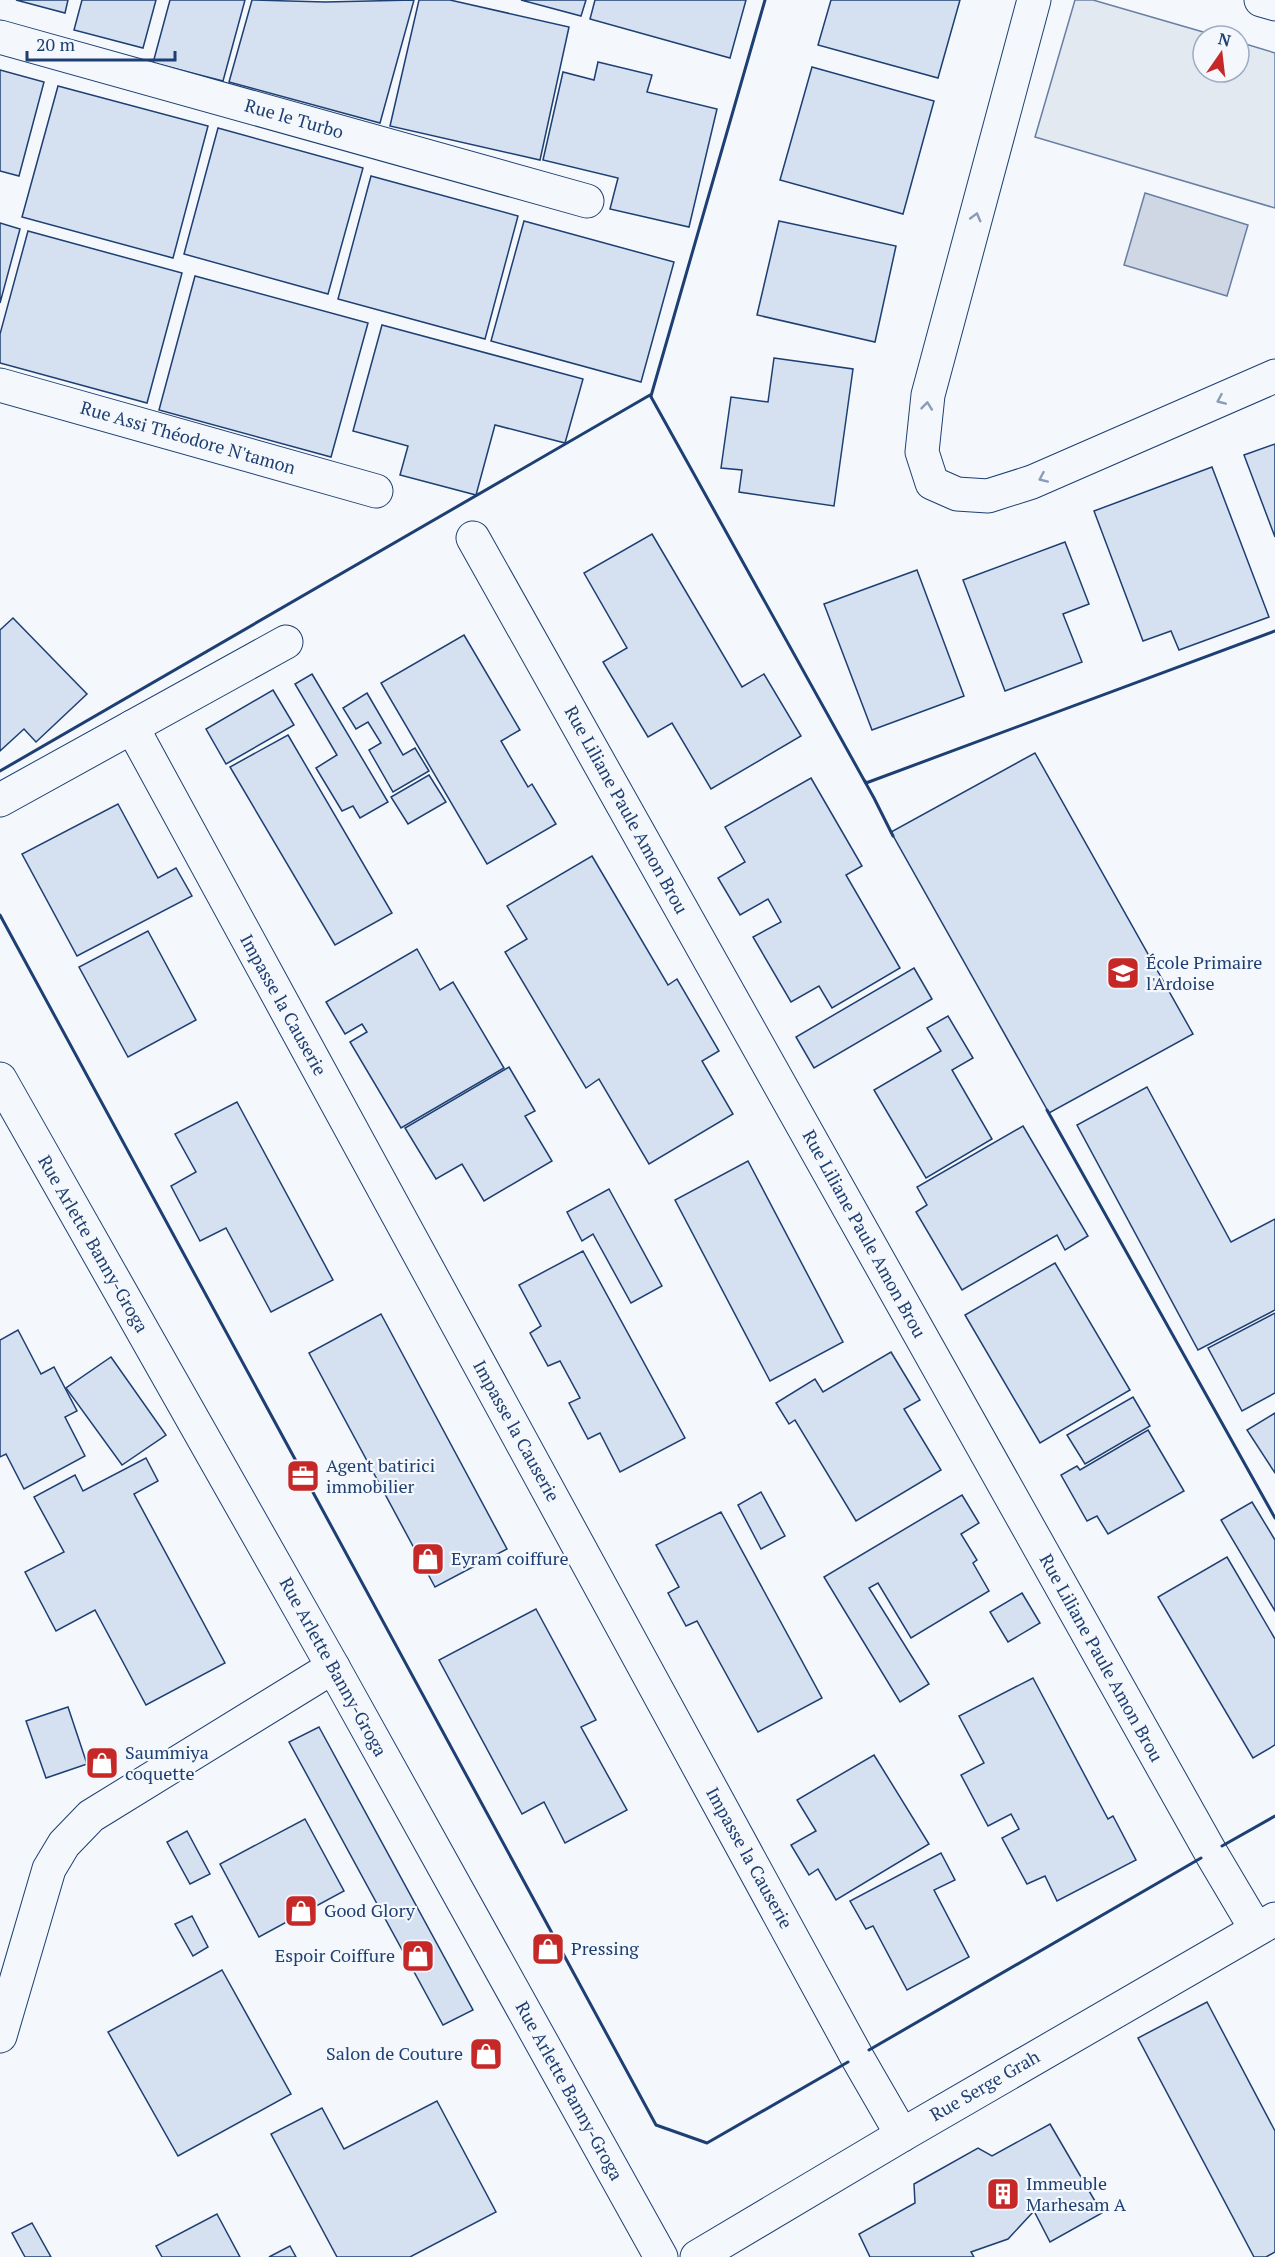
<svg xmlns="http://www.w3.org/2000/svg" width="1275" height="2257" font-family="'PT Serif',serif">
<rect width="100%" height="100%" fill="#f4f7fb"/>
<path fill="#e3e9f0" stroke="#687fa3" stroke-width="1.5" d="M1075,0H1093L1217,36H1203V72H1239V42L1275,53V208L1035,137Z"/>
<path fill="#cfd7e4" stroke="#687fa3" stroke-width="1.5" d="M1145,193L1248,225L1227,296L1124,265Z"/>
<g fill="#d5e0f0" stroke="#1d3f73" stroke-width="1.5">
<path d="M16,0H68L65,13Z"/>
<path d="M82,0H156L143,48L74,30Z"/>
<path d="M170,0H245L223,81L153,63Z"/>
<path d="M252,0L325,2L414,0L380,123L229,82Z"/>
<path d="M419,0H450L569,27L540,160L390,126Z"/>
<path d="M521,0H586L581,16Z"/>
<path d="M595,0H746L730,58L590,19Z"/>
<path d="M831,0H960L938,78L818,45Z"/>
<path d="M598,62L652,75L647,92L717,109L689,227L610,209L618,178L543,160L563,72L594,80Z"/>
<path d="M812,67L934,101L903,214L780,180Z"/>
<path d="M0,70L44,82L19,176L0,171Z"/>
<path d="M58,86L208,126L173,258L22,217Z"/>
<path d="M218,128L363,168L328,294L184,254Z"/>
<path d="M371,176L518,216L485,339L338,299Z"/>
<path d="M524,221L674,262L641,382L491,341Z"/>
<path d="M779,221L896,246L875,342L757,315Z"/>
<path d="M0,223L20,229L0,303Z"/>
<path d="M28,231L182,273L147,403L0,363V334Z"/>
<path d="M195,276L368,323L331,457L159,410Z"/>
<path d="M382,325L583,379L565,443L495,425L476,495L400,475L408,446L353,431Z"/>
<path d="M774,358L853,369L834,506L739,492L742,470L721,468L731,397L768,402Z"/>
<path d="M1275,444V537L1244,455Z"/>
<path d="M1212,467L1269,617L1179,650L1171,631L1143,641L1094,511Z"/>
<path d="M652,534L742,687L764,674L801,736L711,789L672,723L648,737L603,662L627,648L584,573Z"/>
<path d="M1065,542L1089,604L1063,614L1082,662L1005,691L963,580Z"/>
<path d="M917,570L964,696L872,730L824,604Z"/>
<path d="M13,618L87,694L36,742L24,729L0,751V630Z"/>
<path d="M464,635L520,730L501,741L528,787L532,784L556,824L487,864L381,683Z"/>
<path d="M312,674L388,802L360,818L353,806L342,811L316,768L337,755L295,684Z"/>
<path d="M273,690L294,725L226,764L206,729Z"/>
<path d="M367,693L403,755L415,748L429,771L393,792L369,750L381,743L368,722L356,729L343,708Z"/>
<path d="M288,735L392,913L335,945L230,767Z"/>
<path d="M1035,753L1193,1034L1049,1113L891,832Z"/>
<path d="M429,775L446,802L408,824L391,797Z"/>
<path d="M811,778L862,866L846,875L900,968L832,1008L819,986L791,1002L753,937L781,922L768,899L740,915L718,878L745,862L725,827Z"/>
<path d="M118,804L158,878L176,868L192,896L77,956L22,854Z"/>
<path d="M592,856L668,985L677,979L719,1051L702,1061L733,1114L649,1164L599,1079L586,1088L505,952L527,939L507,906Z"/>
<path d="M148,931L196,1020L128,1057L79,967Z"/>
<path d="M417,949L440,990L453,982L504,1068L401,1128L350,1042L367,1032L362,1024L345,1034L326,1002Z"/>
<path d="M914,968L932,999L814,1068L796,1037Z"/>
<path d="M948,1016L973,1058L952,1070L992,1139L926,1178L874,1090L941,1051L927,1028Z"/>
<path d="M509,1067L535,1111L525,1116L552,1161L484,1201L462,1164L436,1179L405,1128Z"/>
<path d="M1147,1087L1231,1242L1275,1219V1310L1198,1350L1077,1125Z"/>
<path d="M237,1102L333,1280L271,1312L226,1228L200,1241L171,1186L196,1172L175,1134Z"/>
<path d="M1023,1126L1088,1236L1065,1250L1057,1235L962,1290L916,1212L927,1205L917,1187Z"/>
<path d="M748,1161L843,1342L770,1381L675,1200Z"/>
<path d="M609,1189L662,1286L631,1303L593,1234L582,1241L567,1212Z"/>
<path d="M583,1251L685,1438L620,1472L600,1433L588,1439L569,1403L580,1398L560,1361L548,1366L530,1333L541,1326L519,1285Z"/>
<path d="M1055,1263L1130,1390L1040,1443L965,1315Z"/>
<path d="M1275,1313V1393L1242,1411L1208,1348Z"/>
<path d="M381,1314L507,1549L435,1587L309,1353Z"/>
<path d="M18,1330L41,1374L54,1367L77,1411L65,1417L85,1456L24,1489L6,1454L0,1457V1340Z"/>
<path d="M891,1352L920,1400L904,1409L941,1470L856,1521L795,1420L789,1424L776,1403L815,1379L823,1392Z"/>
<path d="M111,1357L166,1435L122,1465L66,1388Z"/>
<path d="M1133,1397L1150,1426L1085,1464L1067,1435Z"/>
<path d="M1275,1413V1473L1247,1430Z"/>
<path d="M1148,1430L1184,1491L1108,1534L1097,1516L1087,1521L1061,1475L1077,1466L1080,1470Z"/>
<path d="M146,1458L158,1481L134,1494L225,1663L146,1705L95,1610L56,1631L25,1572L64,1552L34,1497L75,1475L83,1491Z"/>
<path d="M761,1492L785,1536L761,1549L738,1505Z"/>
<path d="M962,1495L979,1523L961,1534L977,1560L973,1563L989,1591L911,1638L878,1583L869,1588L929,1684L900,1702L824,1577Z"/>
<path d="M1252,1502L1275,1540V1611L1221,1520Z"/>
<path d="M721,1512L822,1698L758,1732L697,1621L686,1626L668,1593L679,1587L656,1545Z"/>
<path d="M1227,1557L1275,1639V1745L1253,1758L1158,1597Z"/>
<path d="M1022,1593L1040,1623L1008,1642L990,1612Z"/>
<path d="M536,1609L596,1720L581,1727L627,1810L565,1843L544,1802L522,1814L439,1660Z"/>
<path d="M1033,1678L1108,1819L1113,1816L1136,1860L1057,1901L1045,1876L1027,1884L1002,1838L1019,1829L1011,1814L988,1826L961,1775L984,1763L959,1716Z"/>
<path d="M68,1707L87,1764L46,1778L26,1721Z"/>
<path d="M319,1727L473,2010L443,2025L289,1742Z"/>
<path d="M874,1755L929,1844L836,1900L818,1869L809,1875L791,1845L816,1831L797,1800Z"/>
<path d="M305,1819L344,1891L259,1937L220,1864Z"/>
<path d="M187,1831L210,1874L190,1884L167,1842Z"/>
<path d="M941,1853L955,1880L934,1890L969,1957L907,1990L873,1926L866,1929L850,1901Z"/>
<path d="M192,1916L208,1947L193,1956L175,1924Z"/>
<path d="M222,1970L291,2094L178,2156L108,2032Z"/>
<path d="M1207,2002L1275,2131V2252L1266,2257H1254L1138,2038Z"/>
<path d="M437,2101L496,2212L410,2257H337L271,2134L322,2108L344,2149Z"/>
<path d="M1050,2124L1102,2213L1050,2242L1034,2211L1008,2239L971,2252L974,2257H870L859,2234L915,2203L914,2184L978,2148L992,2156Z"/>
<path d="M217,2214L240,2257H162L156,2246Z"/>
<path d="M32,2223L51,2257H25L12,2233Z"/>
<path d="M290,2246L296,2257H269Z"/>
</g>
<g fill="none" stroke-linecap="round" stroke-linejoin="round">
<g stroke="#1d3f73" stroke-width="35">
<g id="minor">
<path d="M1034,0L928,395L922,452L932,483L957,494L988,496L1032,482L1275,376"/>
<path d="M1261,0L1275,4"/>
<path d="M0,37L587,201"/>
<path d="M0,385L376,491"/>
<path d="M473,538L1211,1853L1256,1929"/>
<path d="M132,727L857,2057L902,2135"/>
<path d="M0,800L286,642"/>
<path d="M0,1079L333,1667L661,2257"/>
<path d="M0,2036L49,1869L64,1844L91,1816L333,1667"/>
<path d="M697,2257L902,2135L1275,1919"/>
</g>
</g>
<use href="#minor" stroke="#f4f7fb" stroke-width="33"/>
<g stroke="#1d3f73" stroke-width="3">
<path d="M651,396L765,0"/>
<path d="M0,771L650,395L874,798L893,836"/>
<path d="M865,781L866,783L1275,631"/>
<path d="M0,915L656,2125L707,2143L848,2062"/>
<path d="M1047,1110L1275,1518"/>
<path d="M1222,1846L1275,1816"/>
<path d="M869,2050L1201,1858"/>
</g>
</g>
<defs><path id="oneway-chevron" d="M-2-3.5L2.5 0L-2 3.5" fill="none" stroke-width="1.6" stroke-linecap="round" stroke-linejoin="round" transform="scale(1.5)"/></defs>
<g stroke="#889bb7">
<use href="#oneway-chevron" transform="translate(976 217) rotate(-75)"/>
<use href="#oneway-chevron" transform="translate(1221 400) rotate(156)"/>
<use href="#oneway-chevron" transform="translate(927 406) rotate(-84)"/>
<use href="#oneway-chevron" transform="translate(1043 478) rotate(156)"/>
</g>
<defs>
<g id="school-square" transform="scale(1.725)"><rect x="-9" y="-9" width="18" height="18" rx="4" fill="#c62828" stroke="#f4f7fb"/><path d="M0-5L7-2L0 1L-7-2ZM-4 1L0 2.5L4 1V4Q0 6-4 4Z" fill="#fff"/></g>
<g id="office-square" transform="scale(1.725)"><rect x="-9" y="-9" width="18" height="18" rx="4" fill="#c62828" stroke="#f4f7fb"/><path d="M-6-3h4V-5.5h4V-3h4V5H-6ZM-1-4.5V-3h2v-1.5ZM-6 0V1H6V0Z" fill="#fff"/></g>
<g id="shop-square" transform="scale(1.725)"><rect x="-9" y="-9" width="18" height="18" rx="4" fill="#c62828" stroke="#f4f7fb"/><path d="M-5-2.5h2.3a2.7 3.5 0 0 1 5.4 0H5L5.5 6h-11ZM-1.5-2.5h3a1.5 2.3 0 0 0-3 0Z" fill="#fff"/></g>
<g id="building-square" transform="scale(1.725)"><rect x="-9" y="-9" width="18" height="18" rx="4" fill="#c62828" stroke="#f4f7fb"/><path d="M-4-6H4V6H1V3H-1V6H-4ZM-2.5-4.3h1.7v1.8h-1.7ZM.8-4.3h1.7v1.8H.8ZM-2.5-1h1.7V.8h-1.7ZM.8-1h1.7V.8H.8Z" fill="#fff"/></g>
</defs>
<g fill-rule="evenodd">
<use href="#school-square" x="1123" y="973"/>
<use href="#office-square" x="303" y="1476"/>
<use href="#shop-square" x="428" y="1559"/>
<use href="#shop-square" x="102" y="1763"/>
<use href="#shop-square" x="301" y="1911"/>
<use href="#shop-square" x="548" y="1949"/>
<use href="#shop-square" x="418" y="1956"/>
<use href="#shop-square" x="486" y="2054"/>
<use href="#building-square" x="1003" y="2194"/>
</g>
<g text-anchor="middle" stroke-width="4.5" stroke-linejoin="round" paint-order="stroke">
<g font-size="18" fill="#1d3f73" stroke="#f4f7fb">
<text transform="translate(294 119) rotate(16)" y="6">Rue le Turbo</text>
<text transform="translate(188 438) rotate(16)" y="6">Rue Assi Théodore N'tamon</text>
<text transform="translate(626 810) rotate(61)" y="6">Rue Liliane Paule Amon Brou</text>
<text transform="translate(283 1005) rotate(61)" y="6">Impasse la Causerie</text>
<text transform="translate(864 1234) rotate(61)" y="6">Rue Liliane Paule Amon Brou</text>
<text transform="translate(93 1244) rotate(60)" y="6">Rue Arlette Banny-Groga</text>
<text transform="translate(516 1431) rotate(61)" y="6">Impasse la Causerie</text>
<text transform="translate(1101 1658) rotate(61)" y="6">Rue Liliane Paule Amon Brou</text>
<text transform="translate(333 1667) rotate(61)" y="6">Rue Arlette Banny-Groga</text>
<text transform="translate(749 1858) rotate(61)" y="6">Impasse la Causerie</text>
<text transform="translate(985 2086) rotate(-30)" y="6">Rue Serge Grah</text>
<text transform="translate(569 2091) rotate(61)" y="6">Rue Arlette Banny-Groga</text>
</g>
<g font-size="18" fill="#1d3f73" stroke="#f4f7fb" text-anchor="start">
<text x="1146" y="969">École Primaire<tspan x="1146" dy="21">l'Ardoise</tspan></text>
<text x="326" y="1472">Agent batirici<tspan x="326" dy="21">immobilier</tspan></text>
<text x="451" y="1565">Eyram coiffure</text>
<text x="125" y="1759">Saummiya<tspan x="125" dy="21">coquette</tspan></text>
<text x="324" y="1917">Good Glory</text>
<text x="571" y="1955">Pressing</text>
<text x="395" y="1962" text-anchor="end">Espoir Coiffure</text>
<text x="463" y="2060" text-anchor="end">Salon de Couture</text>
<text x="1026" y="2190">Immeuble<tspan x="1026" dy="21">Marhesam A</tspan></text>
</g>
</g>
<g transform="translate(1221 54) rotate(14)"><circle r="28" fill="#f4f7fb" stroke="#9eadc5" stroke-width="1.5"/>
<path d="M0-4.5L10 22L0 15L-10 22Z" fill="#c62828"/>
<text y="-9" font-size="16" font-weight="bold" text-anchor="middle" fill="#1d3f73">N</text>
</g>
<path d="M27 51v9h148v-9" fill="none" stroke="#1d3f73" stroke-width="3"/>
<text x="36" y="51" font-size="18" fill="#1d3f73" stroke="#f4f7fb" stroke-width="4.5" paint-order="stroke">20 m</text>
</svg>
